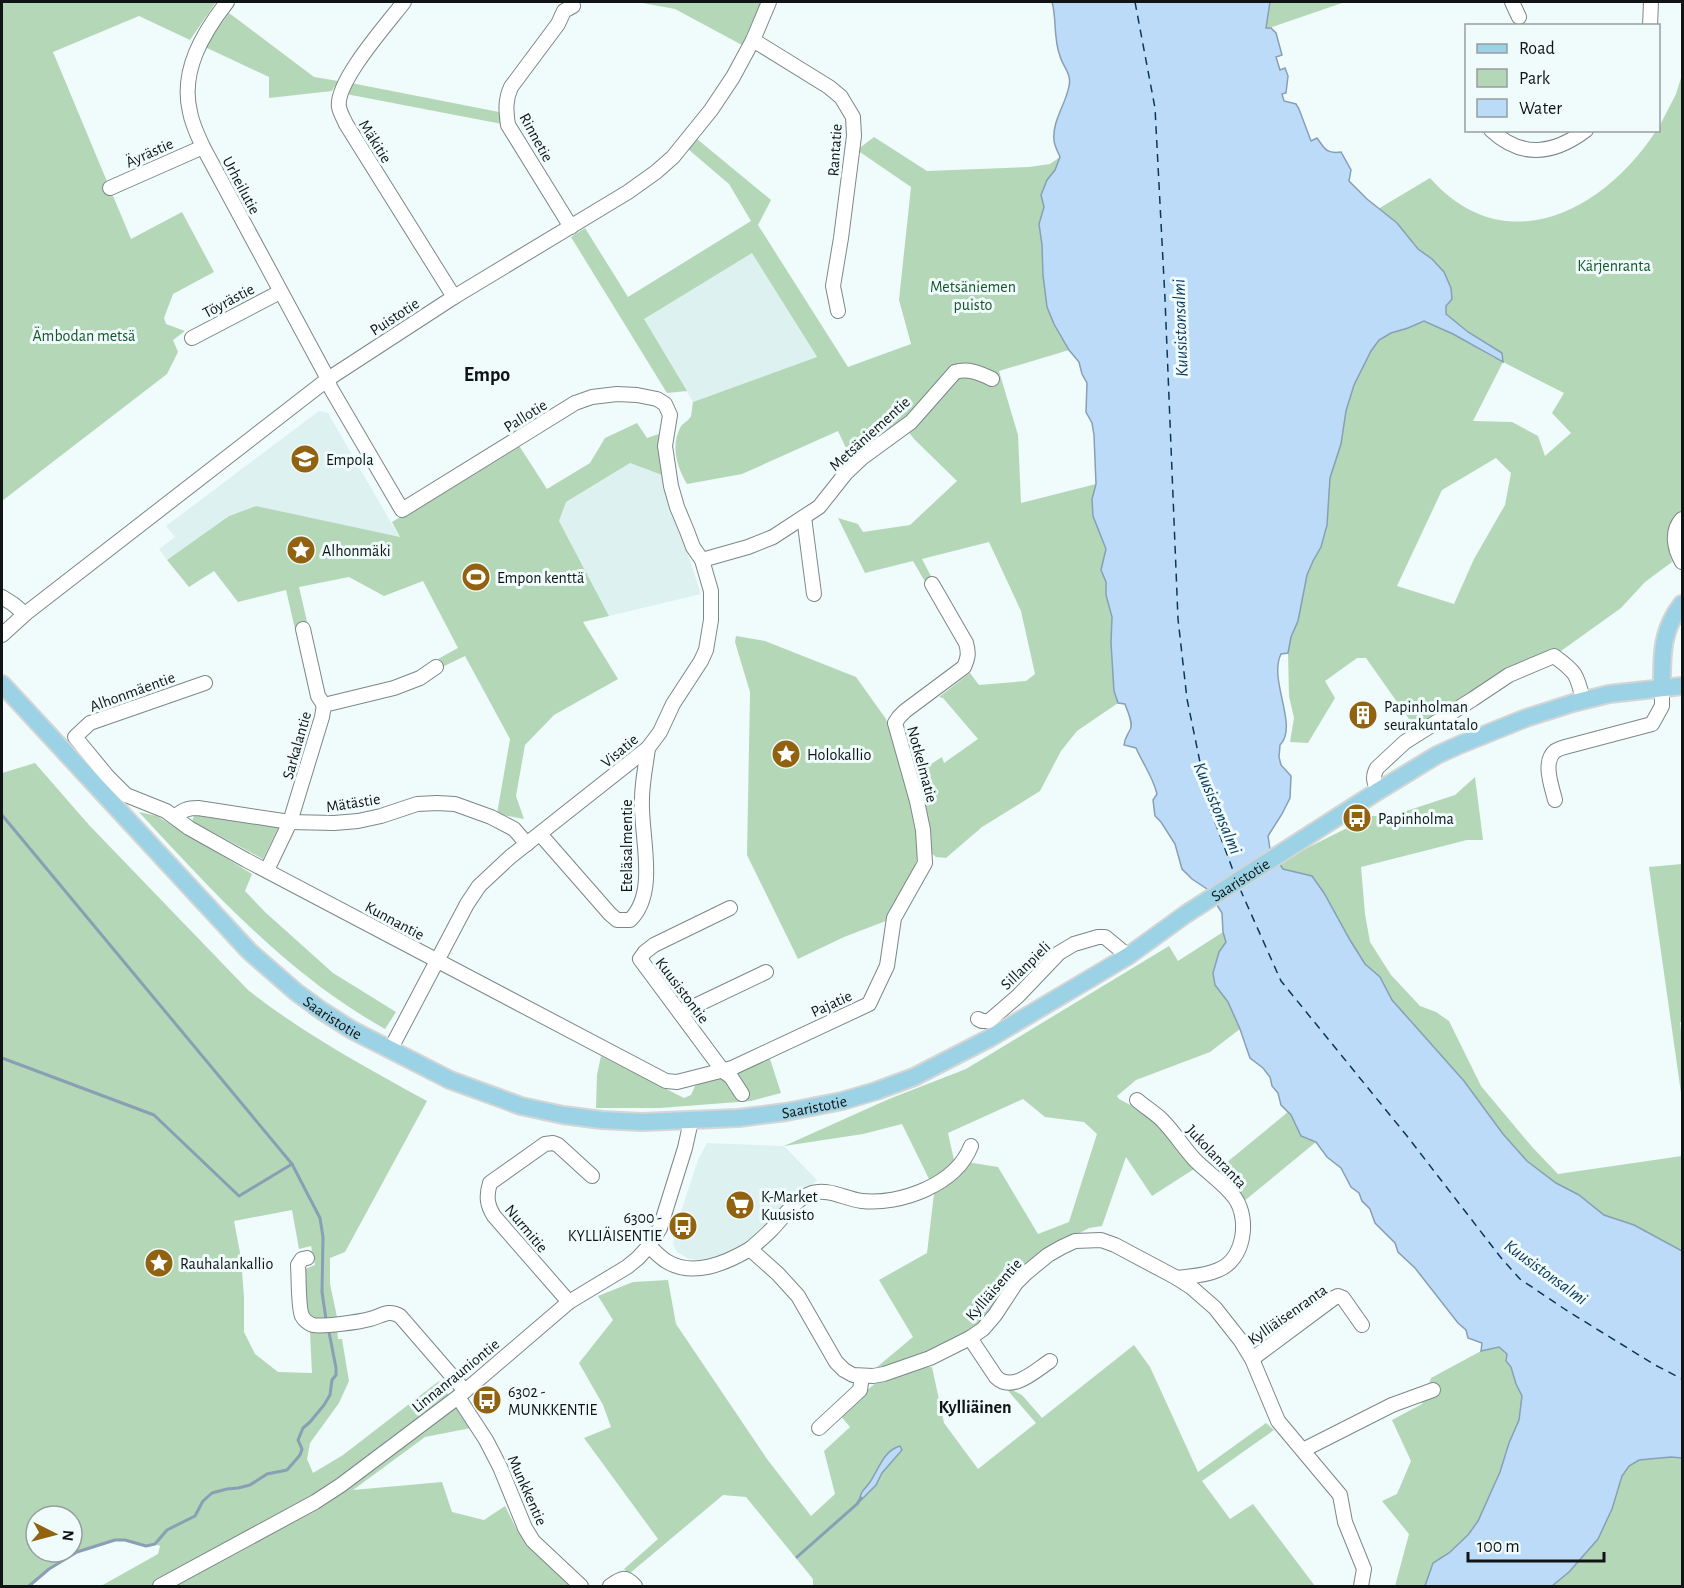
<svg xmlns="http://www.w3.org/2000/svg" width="1684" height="1588" font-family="'Alegreya Sans',sans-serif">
<rect width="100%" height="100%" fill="#f0fbfc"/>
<g fill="#ddf1f1">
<path d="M752,252L817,358L693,402L643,319Z"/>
<path d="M319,411L328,413L400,538L256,506L229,516L167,560L159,549L175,537L166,526Z"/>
<path d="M630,463L662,475L701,594L609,616L559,521L566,502Z"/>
<path d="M707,1143L784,1146L817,1180L748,1248L707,1261L689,1259L677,1252L673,1244L676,1227L698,1160Z"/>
</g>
<g fill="#b4d7b8" fill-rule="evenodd">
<path d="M2,2H216L190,40L139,16L53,52L131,239L182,212L214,272L173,294L164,318L166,324L185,331L173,340L178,352L167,374L2,501Z"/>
<path d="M637,2H761L742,45L675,9Z"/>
<path d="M1270,2H1345L1266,29Z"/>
<path d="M229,13L314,77L338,81L332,91L269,98V77L205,47Z"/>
<path d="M1682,75V510C1665,521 1666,544 1672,562L1645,582L1621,608L1554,656L1419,733L1366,658H1357L1325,681L1335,698L1308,743L1290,742L1294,718L1289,696L1288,653L1281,654C1270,675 1284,701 1286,722C1287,728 1285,735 1284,742L1260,652L1299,362L1424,321L1453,334L1494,358L1502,353L1468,332L1454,321L1408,298L1372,204L1378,209L1430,178C1505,263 1604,211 1656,131L1658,130L1659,127L1676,94ZM1503,362L1564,393L1552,413L1571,433L1545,456L1538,436L1512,422L1473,421ZM1496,458L1511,473L1505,505L1474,559L1454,604L1397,586L1442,490Z"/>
<path d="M351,83L499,112L502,124L346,94Z"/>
<path d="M874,137L927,171L1029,167L1050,164L1060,157L1055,170L1047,180L1041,195L1044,207L1039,224L1054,324L1069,350L999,371L1018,435L1021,503L1096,484L1092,499L1106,549L1101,570L1106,582V595L1112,617L1111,643L1114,691L1118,703L1077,731L1061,751L1040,791L982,827L946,858L936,857L930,852L915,769L928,766L942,757L944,763L978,739L943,698L939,697L970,673L979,685L1026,681L1035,674L1021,611L989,542L922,559L934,582L927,585L913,561L865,573L838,518L858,524L863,532L910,525L957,481L914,439L901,422L852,461L838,431L742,474L687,484C677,467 670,446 681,426C684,423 689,420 691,416C692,412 692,406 693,402L817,357L752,253L644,319L687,391L667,393L571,237L585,228L628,297L751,221L729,184L688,149L697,139L771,200L758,225L848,367L911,344L899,300L911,187L857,150Z"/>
<path d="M637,423L647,438L659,434L662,475L630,463L566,502L559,521L609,616L583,622L618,679L554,715L525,745L516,796L524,819L497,814L510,739L465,656L438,669L436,660L458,648L423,581L384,596L349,577L299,587L308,626L295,629L286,590L238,602L214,571L189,587L167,560L229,516L256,506L400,537L392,522L518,444L547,489L590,463L605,438Z"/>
<path d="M736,636L765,641L856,677L886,719L911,803L917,839L918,856L913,872L891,919L844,937L798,959L747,855L750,692L735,642Z"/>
<path d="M35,763L89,825L248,990C304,1034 365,1067 427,1101L345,1252L330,1258V1284L337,1317L314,1319L307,1312L305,1269L315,1265L311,1246L299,1249L292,1210L234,1221L241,1258L244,1297V1332L255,1354L278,1372L312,1373L310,1332L337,1329L338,1339H342L349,1381L339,1403L310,1443L307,1459L313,1473L343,1455L439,1381L471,1428L425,1437L353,1490L442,1482L452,1512L484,1520L505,1506L516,1528L531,1549L574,1586H101L158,1554L160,1546L155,1544L146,1546L125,1540H115L77,1552L49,1569L29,1586H2V773ZM36,1516H72V1552H36Z"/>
<path d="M1475,777L1483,840H1467L1361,867L1365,914L1370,942L1391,975L1420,1006L1436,1012L1449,1021L1481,1086L1533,1148L1558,1174L1682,1156V1251L1634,1225L1604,1215L1579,1195L1556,1183L1527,1161L1503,1134L1464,1081L1392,1000L1380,977L1365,964L1350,940L1324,893L1312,876L1283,869L1280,865L1301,851L1371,816H1391L1455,795Z"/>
<path d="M139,812L157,816L252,874L245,891L265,912L333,973L396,1012L385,1029C288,975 214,893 139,812Z"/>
<path d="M195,814L279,826L263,859L192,821Z"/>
<path d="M1682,864L1681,877L1682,1022H1680L1682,1041V1100L1649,867Z"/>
<path d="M1223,932L1227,942L1219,952L1213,973L1215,984L1228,1002L1240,1029L1210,1052L1136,1080L1117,1096L1119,1099L1151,1116L1163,1127L1194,1169L1152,1196L1126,1157L1102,1226L1089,1228L1061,1243L1019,1275L991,1308L982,1322L956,1341L891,1366L877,1367L913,1337L879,1280L927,1253L934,1194L930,1181L902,1124L863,1134L784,1146L889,1099L966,1069L1169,946L1178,961ZM1023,1099L1045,1117L1084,1122L1097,1134L1069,1222L1038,1234L998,1167L954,1160L948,1133Z"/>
<path d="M768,1053L781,1093L751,1101L660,1108H596L597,1075L601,1056L684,1098L691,1095L695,1086Z"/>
<path d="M1288,1112L1298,1126L1301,1136L1316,1142L1243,1202L1215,1172Z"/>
<path d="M668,1280L676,1324L767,1459L811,1516L835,1494L824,1451L850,1427L839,1414L878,1381L912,1368L932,1367L944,1423L978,1469L1036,1423L1004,1386L1022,1395L1042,1418L1134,1345L1150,1367L1198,1472L1266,1423L1274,1430L1202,1481L1230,1519L1253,1504L1315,1586H813V1579L746,1497L723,1495L629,1574L624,1569L658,1539L584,1438L611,1427L603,1405L579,1363L613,1320L598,1296L633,1282Z"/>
<path d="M1499,1347L1507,1354L1506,1361L1511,1366L1516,1384L1522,1396L1519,1420L1509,1443L1500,1472L1478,1521L1468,1535L1449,1553L1433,1563L1425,1586H1395L1409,1534L1382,1501L1397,1494L1411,1461L1392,1420L1422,1404L1431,1378L1481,1351Z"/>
<path d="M1671,1457L1682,1458V1586H1552L1569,1572L1612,1509L1622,1476L1629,1466L1639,1460Z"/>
</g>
<g fill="#bcdbf9" stroke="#889fb4" stroke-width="1.5">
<path d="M1052,2H1270L1266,28H1271L1276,33L1282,55L1276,57L1280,70L1285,68L1288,76L1286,93L1282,94L1284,101L1296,104L1299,109L1311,141L1317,138C1325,149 1326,154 1341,152L1351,170L1349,181L1367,199L1397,223L1418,249L1432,259L1444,272L1451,288L1452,299L1446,306V314L1468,332L1502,353L1503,362L1453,334L1424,321L1408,328L1391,333L1379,340L1371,351L1354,385L1346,411L1341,444L1330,478L1327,525L1321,547L1313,561L1307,575L1298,621L1291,637L1288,653L1281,654C1268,680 1299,726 1280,745L1279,757L1281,765L1291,776L1290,798L1282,814L1268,836L1270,849L1283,869L1312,876L1324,893L1350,940L1365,964L1380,977L1392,1000L1464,1081L1503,1134L1527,1161L1556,1183L1579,1195L1604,1215L1634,1225L1682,1251V1458L1671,1457L1639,1460L1629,1466L1622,1476L1612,1509L1598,1539L1569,1572L1552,1586H1425L1433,1563L1449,1553L1468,1535L1478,1521L1500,1472L1509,1443L1519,1420L1522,1396L1516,1384L1511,1367L1506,1361L1507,1354L1499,1347L1481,1351L1482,1343L1468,1338L1466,1330L1458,1323L1415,1268L1398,1252L1395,1243L1375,1223L1370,1209L1362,1201L1359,1193L1351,1187L1341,1168L1327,1157L1316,1142L1301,1136L1291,1115L1281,1105L1278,1093L1272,1086L1270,1077L1263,1068L1250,1058L1240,1029L1228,1002L1215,985L1213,973L1219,952L1226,942L1223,932L1222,913L1207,889L1192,879L1182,869L1175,844L1161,822L1155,816L1153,800L1157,794C1153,777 1143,764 1136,748L1124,745C1125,737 1127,736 1130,730C1134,723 1127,711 1125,704L1118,703L1114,691L1111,643L1112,617L1106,595V582L1101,570L1106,549L1093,516L1092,499L1096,484L1094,435L1092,423L1086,412L1087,383L1082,374L1079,362L1069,350L1054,324L1047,307L1043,275L1042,245L1039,224L1044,207L1041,195L1047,180L1055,170L1060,157C1058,152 1054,145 1054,140C1052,121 1066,104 1069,86C1072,74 1063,67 1060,56C1053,38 1057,19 1052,2Z"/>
<path d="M900,1446L902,1450L882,1473L876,1485L859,1502C861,1490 863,1492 870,1482C879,1469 883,1451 900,1446Z"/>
</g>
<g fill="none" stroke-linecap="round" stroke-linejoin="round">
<g stroke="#889fb4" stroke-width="3">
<path d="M2,815L292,1164L320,1218L323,1237L322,1292L326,1319"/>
<path d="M2,1058L154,1115L239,1196L292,1164"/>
<path d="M797,1557L857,1504L861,1498"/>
<path d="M29,1586L49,1569L77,1552L115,1540H125L146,1546L155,1544L167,1530L195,1516L203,1501L212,1493L227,1489L238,1488L250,1485L267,1474L287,1470L300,1455L302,1449L298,1440L303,1428L310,1422L324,1405L330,1395L332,1380L336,1375V1368L329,1332"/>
</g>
<g stroke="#0c375a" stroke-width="1.5" stroke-dasharray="8 6" stroke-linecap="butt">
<path d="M1135,2L1155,108L1165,299L1178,619L1187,699L1209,806L1234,873"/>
<path d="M1240,889L1281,981L1407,1136L1502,1259L1520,1279L1566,1310L1655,1365L1682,1379"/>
</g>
<g stroke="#7d8787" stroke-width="16">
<g id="minor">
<path d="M227,2C203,33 180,71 190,112C192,124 198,136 203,147L328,379L330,387L402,510L575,403L592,397L617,394L637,395L657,399L665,404L670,415L665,446L671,486L677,507L687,531L693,547L702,560L711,591V620L706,650L701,661L673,704L660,732L648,748L510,857L479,886L467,904L390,1050"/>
<path d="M404,2C388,23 335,82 339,107C340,113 344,119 346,124L454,297"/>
<path d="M1512,2L1519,17"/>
<path d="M1650,26L1651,2"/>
<path d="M753,40L829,87L841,97L853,117L854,136L841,238L833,286L838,311"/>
<path d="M1491,130C1522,159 1554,154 1586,130"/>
<path d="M110,188L203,147"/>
<path d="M571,227L508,125C506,111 505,100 511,87L558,24L564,11L573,6"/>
<path d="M192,338L280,292"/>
<path d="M804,517L814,594"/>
<path d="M1682,519C1671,531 1674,548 1682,562"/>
<path d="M702,560L748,547L773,537L819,507L846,473L863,457L911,422L955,372C968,368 980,373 992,379"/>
<path d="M2,597L13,604L25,614"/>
<path d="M303,629L318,696L324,705"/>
<path d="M2,635L25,614L328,379L454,297L628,192L656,172L673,157L711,110L733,77L753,40L769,2"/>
<path d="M205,683L90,723L75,737L108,777L126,795L166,811L189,828L246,860L666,1081L677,1082L732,1068L869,1004L887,966L894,918L925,863L923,830L917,801L895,723L899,717L905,711L964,667C968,658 969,653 966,643L932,584"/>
<path d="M1378,791C1374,782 1372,777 1377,768L1405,742L1473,699L1509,675L1554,656C1576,672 1577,674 1583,700"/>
<path d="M1555,800C1552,787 1542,762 1555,751C1558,749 1561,748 1565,747L1652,724L1662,706V688"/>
<path d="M175,817C182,810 188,808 198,808L290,822L334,823L358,821L381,816L417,804L437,803L455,804L491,817L514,829L527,844"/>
<path d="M540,834L610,914L617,920H630C659,892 640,835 642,799C642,782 646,765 648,748"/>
<path d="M267,870L290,822L322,717L324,705L394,688L420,678L436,667"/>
<path d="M730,908L654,945L645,952L640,959L723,1071L731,1077L742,1094"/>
<path d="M680,1013L766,972"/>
<path d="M978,1019L982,1021H989L1018,996L1059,953L1074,944L1098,937H1105L1128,956"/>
<path d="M1137,1100C1145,1107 1155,1113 1162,1120C1174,1132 1183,1147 1195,1160C1208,1173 1224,1183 1235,1198C1250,1220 1244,1260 1218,1270C1205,1276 1190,1276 1177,1278"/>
<path d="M649,1246C654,1251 660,1257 666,1261C693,1278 726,1263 750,1249L778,1274L798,1296L836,1362L844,1370L853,1375L873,1376L884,1374L930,1358L970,1338L983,1329L995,1315L1016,1283L1026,1273L1048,1255L1062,1247L1075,1241L1101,1240L1115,1245L1177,1278L1191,1287L1215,1308L1241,1341L1252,1359L1278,1421L1340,1495L1345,1522L1364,1569L1361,1586"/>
<path d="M750,1249C757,1243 764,1237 771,1230C783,1218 795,1199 812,1193C829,1188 845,1199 862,1201C900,1205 956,1185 971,1146"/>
<path d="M307,1258L302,1259L298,1265C299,1276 298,1307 302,1316C304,1320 309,1324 313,1325C323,1327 359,1322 370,1319C382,1316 388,1309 400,1316L465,1391"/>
<path d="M569,1302L494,1216C487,1205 486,1196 490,1183L545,1144L553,1143L558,1145L592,1176"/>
<path d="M970,1338L996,1377C1012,1393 1035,1371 1050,1361"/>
<path d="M1252,1359L1334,1298L1338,1296L1343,1298L1362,1325"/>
<path d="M458,1397L486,1440L500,1467L525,1528L533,1541L581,1586"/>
<path d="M819,1428L860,1390L862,1376"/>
<path d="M1303,1450L1392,1405L1433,1390"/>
<path d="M160,1586L315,1502L341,1485L458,1397L569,1302L627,1267L638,1258L649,1246L660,1228L685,1148L691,1121"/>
<path d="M610,1586C621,1578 625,1575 635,1586"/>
</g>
</g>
<g stroke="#d4d5d5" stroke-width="20">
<g id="major">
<path id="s1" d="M2,684L249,951L296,992L322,1011L352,1030L450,1080L521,1106L563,1115L602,1120L642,1122L738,1118L786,1112L842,1101L876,1091L914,1077L990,1038L1128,956L1186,914L1378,791L1437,755L1459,745L1526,718L1573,703L1609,694L1682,686"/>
<path d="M1662,688C1662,655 1661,631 1682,604"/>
</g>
</g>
<use href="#minor" stroke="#fff" stroke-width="14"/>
<use href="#major" stroke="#9cd2e5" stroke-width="16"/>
</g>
<defs>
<g id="school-disc" transform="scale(1.5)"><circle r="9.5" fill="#91620f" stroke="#f0fbfc"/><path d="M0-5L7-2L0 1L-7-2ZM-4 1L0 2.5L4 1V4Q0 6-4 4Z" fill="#fff"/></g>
<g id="sight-disc" transform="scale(1.5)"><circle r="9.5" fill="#91620f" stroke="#f0fbfc"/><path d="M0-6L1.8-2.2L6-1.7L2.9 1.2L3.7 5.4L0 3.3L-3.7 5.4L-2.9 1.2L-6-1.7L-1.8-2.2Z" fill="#fff"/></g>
<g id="stadium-disc" transform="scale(1.5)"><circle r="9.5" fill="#91620f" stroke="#f0fbfc"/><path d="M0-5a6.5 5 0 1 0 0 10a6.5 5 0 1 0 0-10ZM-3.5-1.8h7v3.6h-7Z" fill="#fff"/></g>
<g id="building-disc" transform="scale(1.5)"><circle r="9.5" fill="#91620f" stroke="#f0fbfc"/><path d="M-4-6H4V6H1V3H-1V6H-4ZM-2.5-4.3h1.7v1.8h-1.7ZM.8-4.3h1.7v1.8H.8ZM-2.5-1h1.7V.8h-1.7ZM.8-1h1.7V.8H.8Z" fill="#fff"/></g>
<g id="bus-disc" transform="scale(1.5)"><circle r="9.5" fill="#91620f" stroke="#f0fbfc"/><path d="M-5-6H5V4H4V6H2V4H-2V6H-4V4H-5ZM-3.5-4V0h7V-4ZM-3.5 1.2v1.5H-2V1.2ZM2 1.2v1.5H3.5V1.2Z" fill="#fff"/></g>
<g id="supermarket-disc" transform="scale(1.5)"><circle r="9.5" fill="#91620f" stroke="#f0fbfc"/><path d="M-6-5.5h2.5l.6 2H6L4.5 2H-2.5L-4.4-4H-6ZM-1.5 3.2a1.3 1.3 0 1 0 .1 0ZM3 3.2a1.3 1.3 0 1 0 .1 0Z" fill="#fff"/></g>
</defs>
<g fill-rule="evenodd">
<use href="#school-disc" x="305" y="459"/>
<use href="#sight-disc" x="301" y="550"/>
<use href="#stadium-disc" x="476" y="577"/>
<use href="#building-disc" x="1363" y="715"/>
<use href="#sight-disc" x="786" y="754"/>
<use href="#bus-disc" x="1357" y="818"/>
<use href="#supermarket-disc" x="740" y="1205"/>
<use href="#bus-disc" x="683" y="1226"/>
<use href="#sight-disc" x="159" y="1263"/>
<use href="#bus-disc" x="487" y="1400"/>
</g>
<g text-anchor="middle" stroke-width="6" stroke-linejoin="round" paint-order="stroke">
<g font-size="16" fill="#101414" stroke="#f0fbfc">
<text transform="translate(537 137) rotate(61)" y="6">Rinnetie</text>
<text transform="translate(376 141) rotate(58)" y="6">Mäkitie</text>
<text transform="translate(834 150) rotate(-86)" y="6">Rantatie</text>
<text transform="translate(149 152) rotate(-24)" y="6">Äyrästie</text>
<text transform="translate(242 185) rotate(62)" y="6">Urheilutie</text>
<text transform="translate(228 300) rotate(-28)" y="6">Töyrästie</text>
<text transform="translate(394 316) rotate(-33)" y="6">Puistotie</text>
<text transform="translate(525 415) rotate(-32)" y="6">Pallotie</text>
<text transform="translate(869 433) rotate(-42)" y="6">Metsäniementie</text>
<text transform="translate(132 691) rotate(-20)" y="6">Alhonmäentie</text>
<text transform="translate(296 745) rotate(-74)" y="6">Sarkalantie</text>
<text transform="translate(619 750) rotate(-40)" y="6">Visatie</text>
<text transform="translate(923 764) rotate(75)" y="6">Notkelmatie</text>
<text transform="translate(353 802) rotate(-9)" y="6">Mätästie</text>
<text transform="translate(626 846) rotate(-90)" y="6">Eteläsalmentie</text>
<text dy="6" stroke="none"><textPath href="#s1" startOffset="1461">Saaristotie</textPath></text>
<text transform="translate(395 920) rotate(28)" y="6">Kunnantie</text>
<text transform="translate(1025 965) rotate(-44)" y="6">Sillanpieli</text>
<text transform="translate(683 990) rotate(53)" y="6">Kuusistontie</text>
<text transform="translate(831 1003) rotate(-25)" y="6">Pajatie</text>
<text dy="6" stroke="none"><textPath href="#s1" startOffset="471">Saaristotie</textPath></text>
<text dy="6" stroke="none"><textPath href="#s1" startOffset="975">Saaristotie</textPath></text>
<text transform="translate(1217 1156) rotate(47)" y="6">Jukolanranta</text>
<text transform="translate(527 1228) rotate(50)" y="6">Nurmitie</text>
<text transform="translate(993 1289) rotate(-49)" y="6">Kylliäisentie</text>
<text transform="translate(1287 1314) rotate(-35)" y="6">Kylliäisenranta</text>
<text transform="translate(455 1375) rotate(-39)" y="6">Linnanrauniontie</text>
<text transform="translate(528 1490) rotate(66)" y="6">Munkkentie</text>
</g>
<g font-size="16" fill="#185528" stroke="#f0fbfc">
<text x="1614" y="271">Kärjenranta</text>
<text x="973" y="292">Metsäniemen<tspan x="973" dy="18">puisto</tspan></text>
<text x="84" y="341">Ämbodan metsä</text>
</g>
<g font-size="16" fill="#101414" stroke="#f0fbfc" text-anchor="start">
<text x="326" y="465">Empola</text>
<text x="322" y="556">Alhonmäki</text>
<text x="497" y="583">Empon kenttä</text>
<text x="1384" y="712">Papinholman<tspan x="1384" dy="18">seurakuntatalo</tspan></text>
<text x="807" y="760">Holokallio</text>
<text x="1378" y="824">Papinholma</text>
<text x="761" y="1202">K-Market<tspan x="761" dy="18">Kuusisto</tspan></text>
<text x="662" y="1223" text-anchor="end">6300 -<tspan x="662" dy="18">KYLLIÄISENTIE</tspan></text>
<text x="180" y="1269">Rauhalankallio</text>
<text x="508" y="1397">6302 -<tspan x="508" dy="18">MUNKKENTIE</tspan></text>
</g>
<g font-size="18" font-style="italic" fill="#0c375a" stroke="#f0fbfc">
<text transform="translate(1180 328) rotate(-92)" y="6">Kuusistonsalmi</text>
<text transform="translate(1218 808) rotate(67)" y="6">Kuusistonsalmi</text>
<text transform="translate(1546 1272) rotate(36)" y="6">Kuusistonsalmi</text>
</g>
<g font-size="18" font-weight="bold" fill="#101414" stroke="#f0fbfc">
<text x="975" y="1413">Kylliäinen</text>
</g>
<g font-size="20" font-weight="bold" fill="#101414" stroke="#f0fbfc">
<text x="487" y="381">Empo</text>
</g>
</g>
<rect width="1684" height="1588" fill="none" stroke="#101414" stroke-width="6"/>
<rect x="1465" y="24" width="195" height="108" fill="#f0fbfc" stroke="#969f9f" stroke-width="1.5"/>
<rect x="1477" y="44" width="30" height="9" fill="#9cd2e5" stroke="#969f9f" stroke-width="1.5"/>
<text x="1519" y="54" font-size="18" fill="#101414">Road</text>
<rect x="1477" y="69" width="30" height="18" fill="#b4d7b8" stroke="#969f9f" stroke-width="1.5"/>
<text x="1519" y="84" font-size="18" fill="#101414">Park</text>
<rect x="1477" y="99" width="30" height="18" fill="#bcdbf9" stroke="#969f9f" stroke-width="1.5"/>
<text x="1519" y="114" font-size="18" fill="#101414">Water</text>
<g transform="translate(54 1534) rotate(96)"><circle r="28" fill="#f0fbfc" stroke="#969f9f" stroke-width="1.5"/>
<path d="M0-4.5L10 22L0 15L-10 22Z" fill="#91620f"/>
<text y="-9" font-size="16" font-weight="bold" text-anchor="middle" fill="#101414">N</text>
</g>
<path d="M1468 1552v9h136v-9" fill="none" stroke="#101414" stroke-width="3"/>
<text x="1477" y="1552" font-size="18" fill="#101414" stroke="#f0fbfc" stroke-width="4.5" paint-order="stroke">100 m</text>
</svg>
